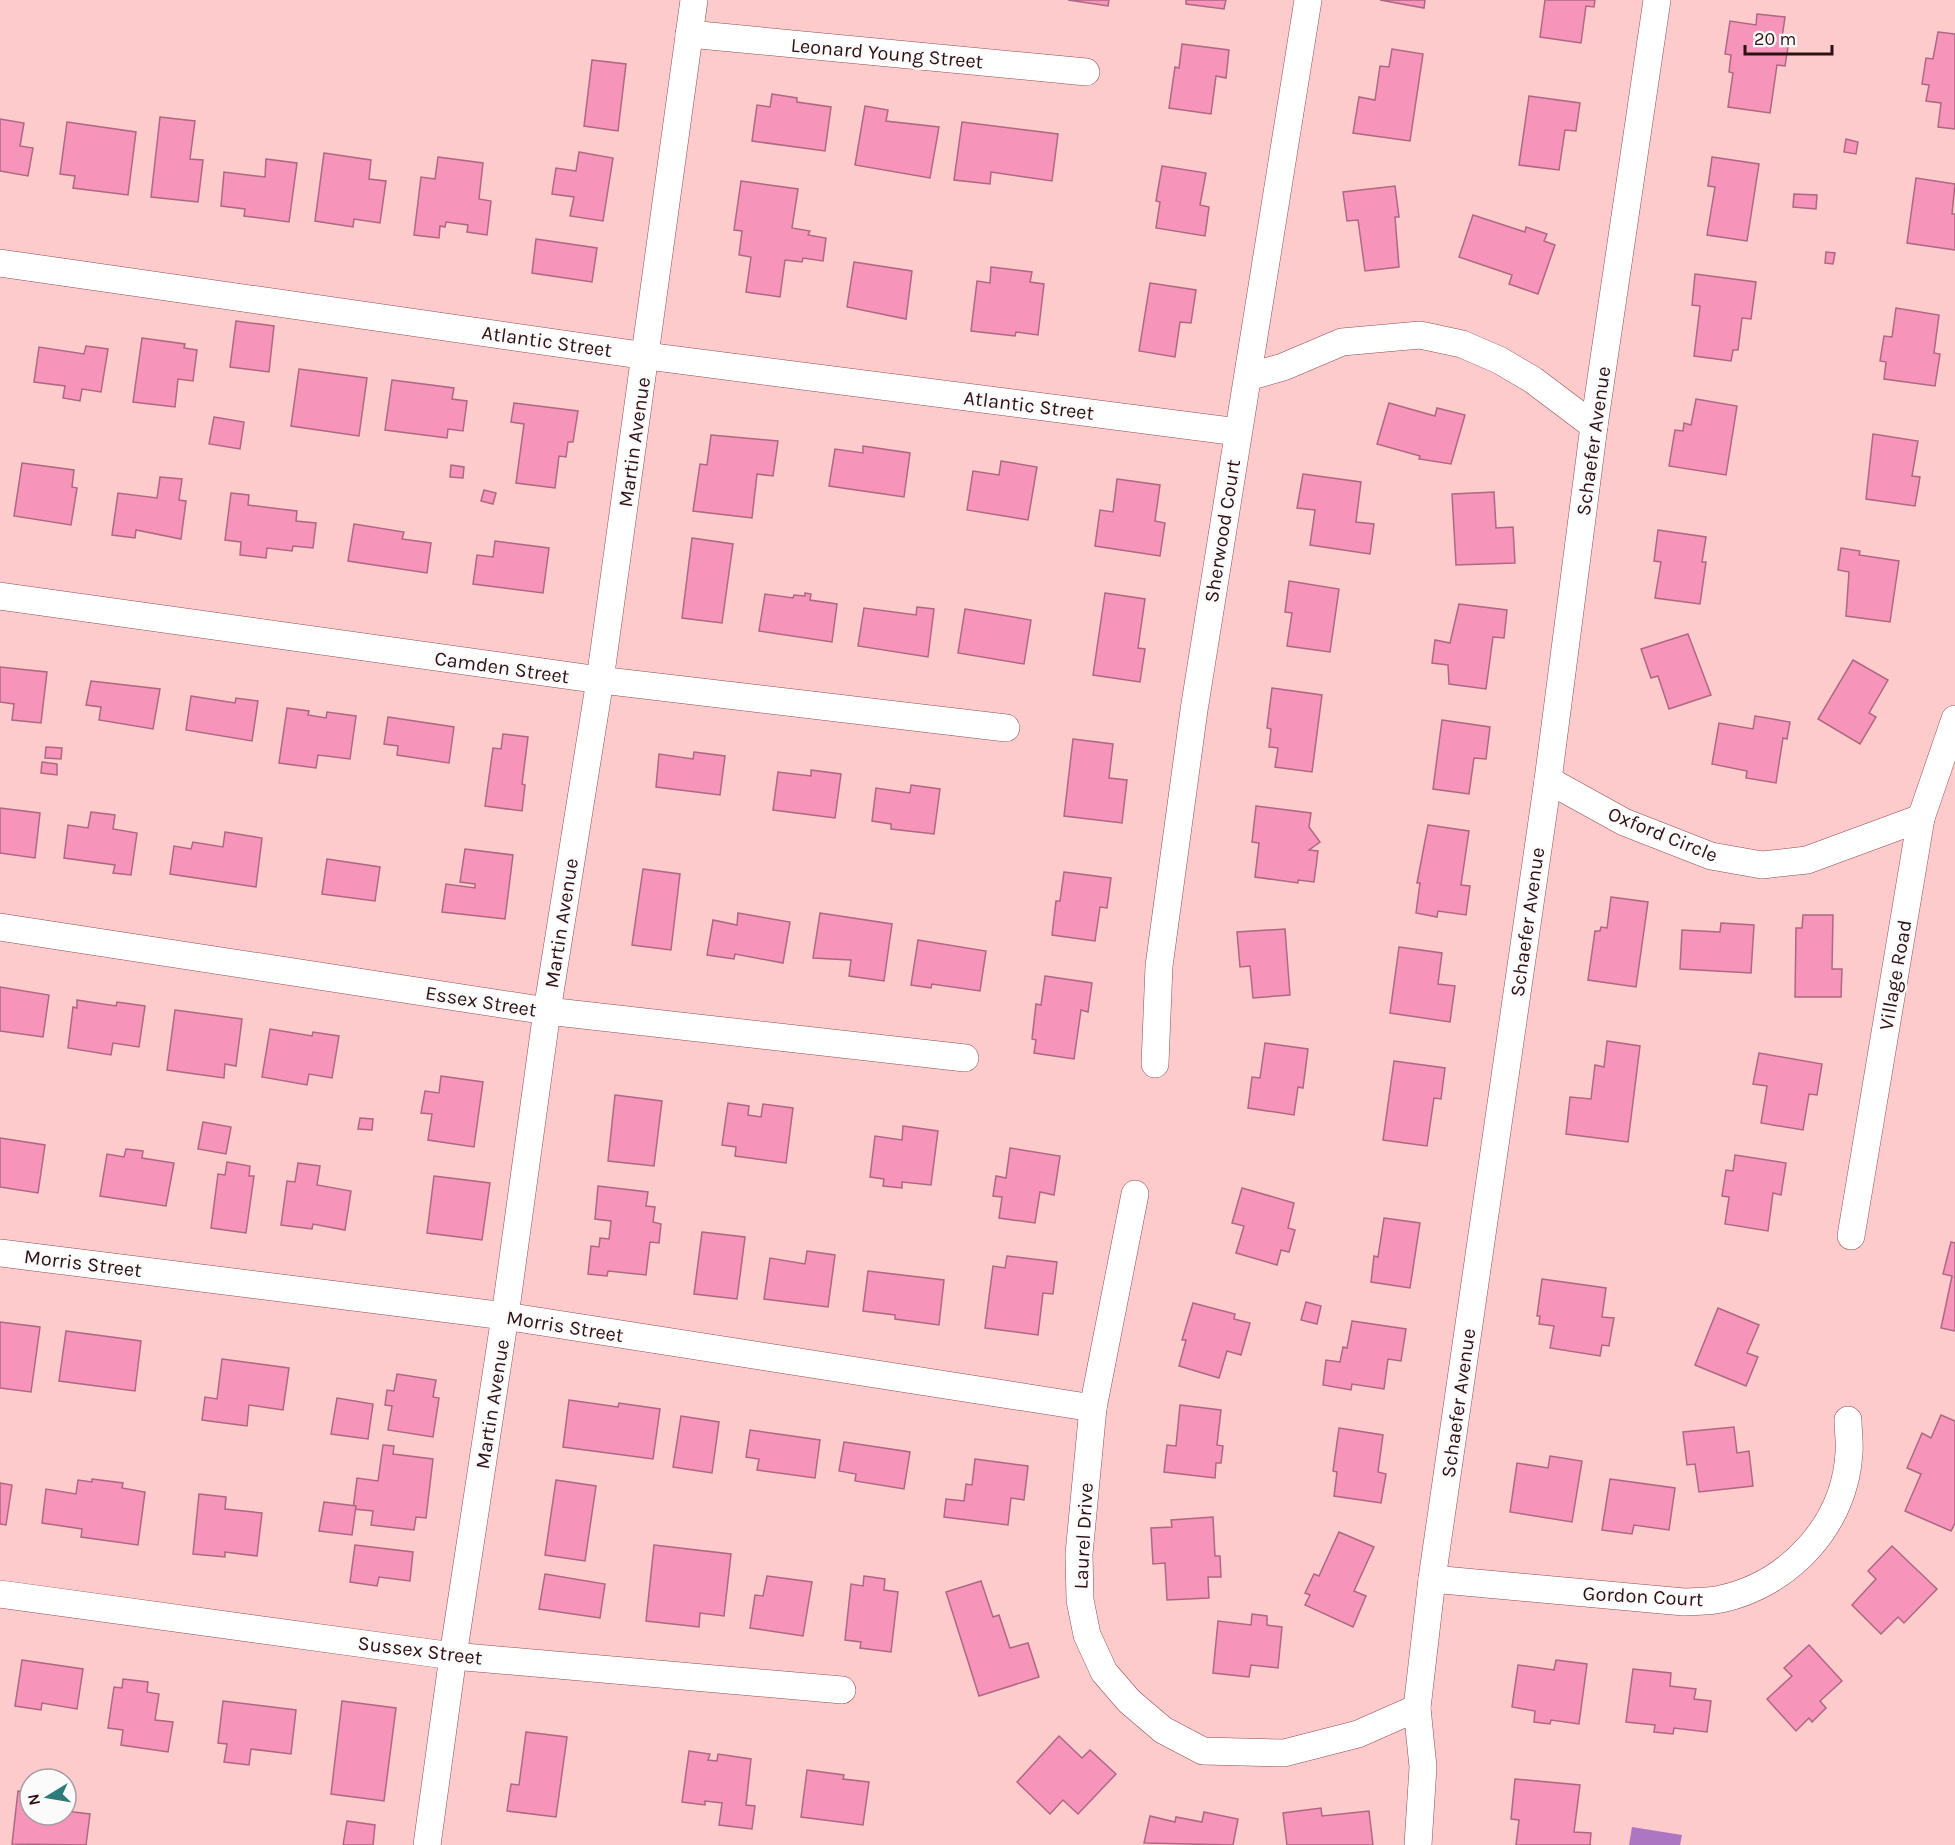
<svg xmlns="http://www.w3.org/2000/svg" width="1955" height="1845" font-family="Karla,sans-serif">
<rect width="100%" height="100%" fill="#fecbcd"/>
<path fill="#ad76c2" d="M1632,1827L1682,1835L1680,1845H1629Z"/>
<g fill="#f694b9" stroke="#af6883" stroke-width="1.5">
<path d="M1068,0H1109L1108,6Z"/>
<path d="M1186,0H1226L1224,9L1186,4Z"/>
<path d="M1380,0H1425L1424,8Z"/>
<path d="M1545,0H1595L1594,7L1586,6L1581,43L1540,37Z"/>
<path d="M1757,14L1785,17L1781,45L1788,47L1785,66L1777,65L1770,113L1728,107L1733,73L1729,72L1731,55L1725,54L1730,21L1756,25Z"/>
<path d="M1938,32L1955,34V129L1938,127L1941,103L1926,101L1929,85L1922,84L1926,58L1933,59Z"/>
<path d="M1182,44L1229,50L1226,78L1216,76L1211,114L1169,108L1175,67L1179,68Z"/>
<path d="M1392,49L1423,54L1410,141L1353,133L1359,97L1375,100L1380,66L1389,67Z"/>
<path d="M592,60L626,64L618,131L584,126Z"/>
<path d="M772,94L797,98V102L831,107L825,151L752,141L757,105L770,107Z"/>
<path d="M1529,96L1580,103L1576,131L1565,130L1559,170L1519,165Z"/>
<path d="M865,106L888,110L886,121L939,127L930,178L855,165Z"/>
<path d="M160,117L195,121L190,159L203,160L198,202L151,197Z"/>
<path d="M0,119L24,123L20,146L33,148L28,176L0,171Z"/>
<path d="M67,122L136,132L128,195L73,188L75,176L60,174Z"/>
<path d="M962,122L1058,134L1052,181L991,172L990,184L954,180Z"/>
<path d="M1846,139L1858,142L1856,154L1844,152Z"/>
<path d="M579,152L613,158L603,221L570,216L574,197L552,194L556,168L576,171Z"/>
<path d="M324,153L371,160L369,179L386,181L380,223L354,219L353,227L315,221Z"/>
<path d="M438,157L483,163L479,199L491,201L487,235L467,232L468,225L446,222L445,227L440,226L439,238L414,235L421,177L435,179Z"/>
<path d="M1712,157L1759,164L1747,241L1707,235L1715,187L1708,186Z"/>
<path d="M266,159L297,163L289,222L244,216L245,209L221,206L224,172L265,177Z"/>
<path d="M1162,166L1206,173L1200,205L1209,207L1205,236L1156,228L1160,202L1156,201Z"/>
<path d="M1916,178L1955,184L1952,214H1955V250L1907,243Z"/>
<path d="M741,181L798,189L792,228L810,231L808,235L826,238L823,261L803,258L802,262L785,260L780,297L746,292L751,257L739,255L742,231L734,230Z"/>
<path d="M1395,186L1399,217H1395L1399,267L1365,271L1358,220L1347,221L1343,192Z"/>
<path d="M1794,194L1817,195L1816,209L1793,207Z"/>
<path d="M1473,215L1525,232L1526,227L1547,234L1544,241L1555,245L1538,294L1509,284L1512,275L1459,257Z"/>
<path d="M536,239L597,248L592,282L532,273Z"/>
<path d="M1826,252L1835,253L1833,264L1825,263Z"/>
<path d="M854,262L912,271L906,319L847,307Z"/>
<path d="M991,267L1032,272L1030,282L1044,284L1038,335L1016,332L1015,336L971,331L977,281L990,283Z"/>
<path d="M1695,274L1756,282L1751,319L1742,318L1738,350H1733L1731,361L1694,356L1700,306L1692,305Z"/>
<path d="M1150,283L1196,290L1191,323L1180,322L1175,357L1139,351Z"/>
<path d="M1896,308L1939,315L1934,353L1940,354L1935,386L1884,379L1886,362L1880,361L1884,336L1892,337Z"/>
<path d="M236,321L274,326L269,372L230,367Z"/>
<path d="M142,338L185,344L184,348L197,350L193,381L178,379L175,407L133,402Z"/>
<path d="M86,346L108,349L101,392L82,389L80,401L63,398L65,386L34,382L39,347L84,354Z"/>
<path d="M299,369L367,378L359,436L291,426Z"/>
<path d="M392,380L454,388L452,399L467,401L463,431L448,429L447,438L385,430Z"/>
<path d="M1696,399L1737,406L1726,475L1669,466L1675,430L1683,431L1684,423L1691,425Z"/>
<path d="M514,403L578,411L573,442H568L566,457L559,456L555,488L516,483L524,424L511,422Z"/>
<path d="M1389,403L1435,416L1437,408L1465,415L1451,464L1419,459L1420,456L1377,444Z"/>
<path d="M214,417L244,422L240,449L209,444Z"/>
<path d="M1873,434L1918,441L1912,476L1920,477L1915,506L1866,499Z"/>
<path d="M711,435L778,441L773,476L757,474L752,518L693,511L700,464L707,465Z"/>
<path d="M863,446L910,453L904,497L829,486L835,449L863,453Z"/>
<path d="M1001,461L1037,467L1028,520L967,510L973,471L999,475Z"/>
<path d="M22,463L74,470L72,487L77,488L71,525L14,516Z"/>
<path d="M451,465L464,467L463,478L450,477Z"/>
<path d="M1303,474L1361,482L1356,522L1374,524L1370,554L1310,545L1315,510L1297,508Z"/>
<path d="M160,477L182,479L179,500L186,501L181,539L136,530L135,538L112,535L118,493L157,498Z"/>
<path d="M1117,479L1160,485L1155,521L1165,523L1160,556L1095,546L1100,510L1113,512Z"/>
<path d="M484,490L496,493L493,504L481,501Z"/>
<path d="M1494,492L1496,528L1513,527L1515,563L1456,565L1452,494Z"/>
<path d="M231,493L249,495L248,505L297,511L296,521L316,523L313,548L293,546L292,551L267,548L266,558L240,555L241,542L225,540Z"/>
<path d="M354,524L404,532L402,539L431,543L427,573L348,561Z"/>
<path d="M1658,530L1706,537L1702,562H1706L1700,604L1655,598L1661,562L1654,561Z"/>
<path d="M692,538L733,544L722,623L682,618Z"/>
<path d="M495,541L549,548L543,593L473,584L477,555L493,557Z"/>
<path d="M1841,548L1860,551L1859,555L1899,561L1890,622L1846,616L1849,572L1838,570Z"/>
<path d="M1289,581L1339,589L1330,652L1287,646L1292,613L1285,612Z"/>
<path d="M805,593L811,594L810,600L837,604L832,642L759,631L765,594L793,598L794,595L805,596Z"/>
<path d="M1105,593L1145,599L1138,648L1145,649L1140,682L1093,675Z"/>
<path d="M1459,604L1507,610L1504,638L1493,637L1486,689L1449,684L1448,665L1432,663L1435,640L1450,643Z"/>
<path d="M917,607L934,609L928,657L858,646L864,608L916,615Z"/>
<path d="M965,609L1031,620L1024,664L958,653Z"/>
<path d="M1688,634L1711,695L1669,709L1658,676L1651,678L1641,649Z"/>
<path d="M1853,660L1888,680L1869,713L1876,717L1860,744L1818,719Z"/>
<path d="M0,667L47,672L41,723L12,720L14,704L0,702Z"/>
<path d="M91,681L160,689L153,729L99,720L101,707L86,705Z"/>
<path d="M1272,688L1322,695L1312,772L1275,767L1278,748L1269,747L1271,729L1267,728Z"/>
<path d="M191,696L235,703L236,698L258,701L252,741L186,730Z"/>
<path d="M287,708L309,711L308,715L326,718L327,712L356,716L350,759L318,755L316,768L279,763Z"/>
<path d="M1755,716L1790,722L1787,739L1783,738L1776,783L1746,778L1747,771L1712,764L1719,723L1753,729Z"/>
<path d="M388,717L454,727L449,763L397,755L398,746L384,744Z"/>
<path d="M1442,720L1490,727L1486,759L1474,758L1469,794L1433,789Z"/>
<path d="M503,734L528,737L522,784L525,785L522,811L485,806L493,748L501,749Z"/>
<path d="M1073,739L1113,744L1109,778L1127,780L1122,823L1064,816Z"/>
<path d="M46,747L62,748L61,759L45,758Z"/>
<path d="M694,752L725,756L720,795L656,787L659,754L693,759Z"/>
<path d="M42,762L57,764V775L41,773Z"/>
<path d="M811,770L841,774L835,818L773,810L778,772L811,776Z"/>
<path d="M911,785L940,789L934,834L891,829V824L872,821L876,788L910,793Z"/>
<path d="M1256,806L1311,813L1309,827L1320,842L1309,850L1318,851L1314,882L1298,880V883L1255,877L1259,843L1252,842Z"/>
<path d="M0,808L40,813L35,858L0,853Z"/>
<path d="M91,812L115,815L113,829L137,833L131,875L113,873L115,865L64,858L68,825L88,828Z"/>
<path d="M1428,825L1469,831L1461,885L1470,886L1466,915L1438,911L1437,917L1416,913L1420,883H1417Z"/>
<path d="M225,832L262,838L256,887L170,874L174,846L191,849L193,842L223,847Z"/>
<path d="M465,849L513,855L505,919L442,912L446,884L475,888V884L460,882Z"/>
<path d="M327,859L380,867L375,901L322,894Z"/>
<path d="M643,869L680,874L671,950L632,945Z"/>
<path d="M1064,872L1111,878L1107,908L1100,907L1095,941L1052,935L1056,901H1060Z"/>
<path d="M1611,897L1648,902L1636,987L1588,980L1595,931H1600L1601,927L1607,928Z"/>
<path d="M738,913L790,922L783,963L735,954L734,959L707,955L713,920L737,925Z"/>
<path d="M820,913L892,924L884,981L849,976L851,960L813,958Z"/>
<path d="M1803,915H1833L1832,969H1842L1841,997H1795L1796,928H1802Z"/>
<path d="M1721,923L1754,925L1751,973L1680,969L1682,930L1720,932Z"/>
<path d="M1285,929L1290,995L1253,998L1250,966L1240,967L1237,932Z"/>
<path d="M918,940L986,951L980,991L932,984L931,988L911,985Z"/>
<path d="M1399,947L1442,953L1438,984L1455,986L1450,1022L1390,1013Z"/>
<path d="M1045,976L1092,983L1088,1012L1081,1010L1074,1059L1034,1053L1036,1040L1032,1039L1036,1004L1041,1005Z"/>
<path d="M0,987L49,995L43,1037L0,1031Z"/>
<path d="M77,1000L116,1006L117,1002L145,1006L139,1047L113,1043L111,1055L68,1048L73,1007L77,1008Z"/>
<path d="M175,1010L242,1019L236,1066L225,1064L224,1078L167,1070Z"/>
<path d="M270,1029L312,1036L313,1032L339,1036L332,1078L309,1074L307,1085L262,1077Z"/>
<path d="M1607,1041L1640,1046L1628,1142L1566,1134L1570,1097L1591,1099L1595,1065L1604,1067Z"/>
<path d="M1265,1043L1308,1049L1303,1088L1298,1087L1294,1115L1248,1108L1252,1077L1260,1078Z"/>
<path d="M1759,1053L1822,1064L1817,1095L1809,1094L1803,1130L1761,1123L1767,1086L1753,1084Z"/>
<path d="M1394,1061L1445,1068L1441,1099L1434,1098L1427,1146L1383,1140Z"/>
<path d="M441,1076L483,1082L474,1147L428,1140L432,1114L421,1113L425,1091L439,1093Z"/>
<path d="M615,1095L662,1101L654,1166L608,1161Z"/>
<path d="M728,1103L749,1106L748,1115L761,1117L763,1104L793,1108L786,1163L735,1156L736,1147L722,1145Z"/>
<path d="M360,1118L373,1119L372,1130L358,1129Z"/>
<path d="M203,1122L231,1127L226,1154L198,1149Z"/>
<path d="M903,1126L938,1131L931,1185L902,1182V1188L883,1186L884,1179L870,1177L875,1136L902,1140Z"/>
<path d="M0,1138L45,1145L38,1193L0,1187Z"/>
<path d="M1010,1148L1060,1156L1054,1195L1040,1192L1035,1223L999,1218L1002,1197L993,1196L996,1176L1006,1178Z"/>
<path d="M126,1149L143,1151L142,1158L174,1163L166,1206L100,1196L107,1154L124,1157Z"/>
<path d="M1735,1155L1786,1163L1781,1195L1773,1193L1768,1231L1725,1224L1729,1197L1722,1196L1726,1170L1733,1171Z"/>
<path d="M227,1162L250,1166L249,1176H254L246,1233L211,1228L218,1174L225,1175Z"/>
<path d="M298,1163L320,1166L317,1185L351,1191L345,1230L313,1224L312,1229L281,1225L287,1181L295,1182Z"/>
<path d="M434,1176L490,1183L482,1240L427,1233Z"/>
<path d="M598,1186L648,1192L646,1206L655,1207L653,1222L661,1224L659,1243L650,1242L646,1275L608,1271L607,1276L588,1274L591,1246L599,1247L600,1238L609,1239L611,1221L595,1219Z"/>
<path d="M1242,1188L1294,1203L1288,1228L1295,1230L1289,1252L1281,1250L1277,1265L1236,1253L1244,1226L1232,1223Z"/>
<path d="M1384,1218L1420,1223L1410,1288L1371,1282L1374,1256L1378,1257Z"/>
<path d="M702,1232L745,1237L737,1299L694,1294Z"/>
<path d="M1951,1242L1955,1243V1331L1941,1328L1952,1276L1943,1274Z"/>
<path d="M807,1251L835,1255L828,1307L764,1299L770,1258L805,1264Z"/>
<path d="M1007,1256L1057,1262L1053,1294L1043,1293L1038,1335L985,1328L993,1266L1005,1268Z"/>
<path d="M868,1271L944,1280L939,1325L895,1319V1315L863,1311Z"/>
<path d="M1542,1279L1606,1288L1602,1317L1614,1318L1609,1346L1602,1345L1600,1356L1550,1348L1554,1326L1539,1324L1540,1316H1537Z"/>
<path d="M1306,1302L1321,1306L1317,1324L1301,1320Z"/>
<path d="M1193,1303L1235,1314L1234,1319L1250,1323L1241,1355L1227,1351L1219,1378L1179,1366L1186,1340H1182Z"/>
<path d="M1718,1308L1759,1325L1747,1353L1758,1357L1746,1386L1695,1365Z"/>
<path d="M1352,1321L1406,1329L1401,1361L1388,1359L1384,1389L1352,1384L1351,1390L1323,1385L1326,1360L1340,1362L1343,1347L1347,1348Z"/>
<path d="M0,1322L40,1327L31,1392L0,1388Z"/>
<path d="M66,1331L141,1341L135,1391L59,1381Z"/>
<path d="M222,1359L289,1368L283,1410L249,1405L247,1426L202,1420L205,1397L217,1399Z"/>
<path d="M397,1374L436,1380L433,1397L439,1398L433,1437L388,1430L392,1406L385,1405L387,1390L394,1391Z"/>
<path d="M337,1398L373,1404L368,1439L331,1434Z"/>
<path d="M569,1400L618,1407L619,1403L660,1409L653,1459L563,1447Z"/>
<path d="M1180,1405L1221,1410L1217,1445L1223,1446L1221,1463H1216L1215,1478L1164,1472L1167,1445L1176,1446Z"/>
<path d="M1941,1415L1955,1421V1523L1951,1531L1905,1511L1921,1474L1907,1468L1922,1433L1931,1438Z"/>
<path d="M681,1416L719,1422L712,1473L673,1467Z"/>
<path d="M1734,1427L1737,1453L1749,1451L1753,1486L1699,1492L1695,1464L1687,1465L1683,1432Z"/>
<path d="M1339,1428L1383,1435L1378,1472L1386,1474L1381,1503L1334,1496L1337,1472L1333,1471Z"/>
<path d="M750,1430L820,1440L815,1478L757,1470L759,1459L746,1457Z"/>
<path d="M844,1442L910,1452L904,1489L855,1481L856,1474L839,1471Z"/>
<path d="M383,1445L394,1446L393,1454L433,1459L426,1518L416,1517L414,1530L371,1525L373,1511L353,1509L357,1478L378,1481Z"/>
<path d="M1550,1456L1582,1461L1572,1522L1510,1512L1517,1463L1548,1468Z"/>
<path d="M975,1459L1028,1466L1024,1500L1011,1498L1008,1525L944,1517L946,1499L964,1501L966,1484L972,1485Z"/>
<path d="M92,1479L123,1483L122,1488L145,1492L138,1545L81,1537L82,1529L42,1523L46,1489L76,1494L78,1480L92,1482Z"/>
<path d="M1610,1479L1675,1488L1669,1530L1634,1525L1632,1534L1602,1530Z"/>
<path d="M556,1480L596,1486L585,1561L545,1555Z"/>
<path d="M0,1483L12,1485L6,1525L0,1524Z"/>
<path d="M199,1494L226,1497L225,1509L262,1513L257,1556L225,1552V1557L193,1554Z"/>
<path d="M324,1502L356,1506L352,1535L319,1531Z"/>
<path d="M1213,1517L1215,1556H1220L1221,1577H1208L1209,1598L1167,1600L1165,1563L1153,1564L1151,1528L1172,1527L1171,1520Z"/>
<path d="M1339,1532L1374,1547L1354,1591L1366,1596L1353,1627L1305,1605L1310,1595L1305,1593L1314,1574L1319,1576Z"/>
<path d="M355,1545L413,1552L410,1581L379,1577L377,1586L350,1582Z"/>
<path d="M654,1545L731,1554L724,1616L700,1613L699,1627L646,1621Z"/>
<path d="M1892,1546L1937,1589L1904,1623L1898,1617L1881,1634L1852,1605L1876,1579L1868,1571Z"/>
<path d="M545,1574L605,1584L600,1618L539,1609Z"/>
<path d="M767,1576L812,1582L803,1636L750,1628L755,1595L763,1596Z"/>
<path d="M864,1576L885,1579L884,1590L898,1592L891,1652L860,1648L861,1642L845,1640L851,1584L863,1586Z"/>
<path d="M981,1581L993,1617L999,1615L1010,1648L1028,1643L1039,1677L979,1696L946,1592Z"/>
<path d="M1252,1614L1267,1616V1625L1282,1627L1278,1668L1251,1665L1249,1677L1213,1673L1218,1621L1251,1625Z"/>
<path d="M1809,1645L1842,1681L1820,1701L1826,1708L1812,1722L1809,1718L1796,1731L1767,1699L1792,1676L1784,1668Z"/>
<path d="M22,1660L83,1669L77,1709L42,1703L41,1710L15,1706Z"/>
<path d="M1556,1660L1587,1664L1579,1724L1551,1720L1550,1724L1534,1722L1535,1711L1512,1707L1518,1665L1554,1670Z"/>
<path d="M1633,1669L1671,1673L1670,1686L1696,1689L1694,1699L1711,1701L1707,1732L1674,1728L1673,1734L1654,1732L1655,1725L1626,1722Z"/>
<path d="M123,1679L148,1682L147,1692L159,1694L155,1720L173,1722L168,1752L121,1745L123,1730L108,1728L114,1687L122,1688Z"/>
<path d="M223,1701L296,1710L291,1754L251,1749L249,1765L224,1762L227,1744L218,1743Z"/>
<path d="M342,1701L396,1708L384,1801L331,1794Z"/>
<path d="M526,1732L567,1737L556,1817L507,1811L511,1784L519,1785Z"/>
<path d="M1059,1736L1082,1758L1090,1750L1116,1774L1078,1814L1063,1800L1050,1814L1017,1782Z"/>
<path d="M689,1751L710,1754L708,1760L717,1761L718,1754L751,1759L746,1805L755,1806L752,1829L719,1825L722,1803L705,1801V1805L682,1802Z"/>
<path d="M807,1770L844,1775L843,1779L869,1782L863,1825L801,1817Z"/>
<path d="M1515,1779L1580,1785L1574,1832L1591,1833L1590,1845H1516L1519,1820L1511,1819Z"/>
<path d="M18,1791L30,1792V1815H66V1811L90,1814L86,1845L12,1844Z"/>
<path d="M1321,1808L1322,1816L1369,1811L1373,1845H1287L1283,1813Z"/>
<path d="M1204,1812L1238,1819L1233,1845L1144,1843L1150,1816L1175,1822L1176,1817L1202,1822Z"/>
<path d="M347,1821L375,1825L373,1845H343Z"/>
</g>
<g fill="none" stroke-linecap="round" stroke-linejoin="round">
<g stroke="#944c52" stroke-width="28">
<g id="minor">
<path d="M689,34L1086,72"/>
<path d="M0,263L647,356L1238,432"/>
<path d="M1248,377L1283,367L1342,342L1420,335L1462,344L1499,360L1533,380L1594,426"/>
<path d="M0,596L600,680L1006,728"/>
<path d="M1548,780L1624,822L1711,856L1762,865L1807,860L1921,818"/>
<path d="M0,927L547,1011L965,1058"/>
<path d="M1155,1064L1159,966L1194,710L1308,0"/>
<path d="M1135,1194L1093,1408L1079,1554L1080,1600L1087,1635L1104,1672L1129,1701L1163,1730L1203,1751L1284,1753L1358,1734L1417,1708"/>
<path d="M1851,1236L1921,818L1955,719"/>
<path d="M0,1253L505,1316L1093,1408"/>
<path d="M1432,1579L1684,1602C1696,1601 1709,1602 1721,1599C1790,1584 1845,1524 1849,1453C1850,1442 1848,1431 1848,1420"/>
<path d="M0,1594L453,1656L842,1690"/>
<path d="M427,1845L453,1656L505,1316L547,1011L600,680L694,0"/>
<path d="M1418,1845L1423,1767L1417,1708L1432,1579L1548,780L1594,426L1657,0"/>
</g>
</g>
<use href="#minor" stroke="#fff" stroke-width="27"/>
</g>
<g text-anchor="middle" stroke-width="5" stroke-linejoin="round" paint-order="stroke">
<g font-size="20" fill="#2f1114" stroke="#fbfbfb">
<text transform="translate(887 53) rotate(5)" y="7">Leonard Young Street</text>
<text transform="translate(547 341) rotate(8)" y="7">Atlantic Street</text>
<text transform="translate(1029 405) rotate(7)" y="7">Atlantic Street</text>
<text transform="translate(1593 441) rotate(-82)" y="7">Schaefer Avenue</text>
<text transform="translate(634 442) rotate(-82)" y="7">Martin Avenue</text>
<text transform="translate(1222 531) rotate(-81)" y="7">Sherwood Court</text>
<text transform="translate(502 667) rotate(8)" y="7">Camden Street</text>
<text transform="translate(1663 834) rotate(22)" y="7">Oxford Circle</text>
<text transform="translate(1527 922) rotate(-82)" y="7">Schaefer Avenue</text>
<text transform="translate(561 923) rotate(-81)" y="7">Martin Avenue</text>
<text transform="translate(1895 975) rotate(-80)" y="7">Village Road</text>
<text transform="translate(481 1001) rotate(9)" y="7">Essex Street</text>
<text transform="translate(83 1263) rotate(7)" y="7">Morris Street</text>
<text transform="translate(565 1326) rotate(9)" y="7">Morris Street</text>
<text transform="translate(1458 1403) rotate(-82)" y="7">Schaefer Avenue</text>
<text transform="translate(492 1404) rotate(-81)" y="7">Martin Avenue</text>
<text transform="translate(1083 1536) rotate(-87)" y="7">Laurel Drive</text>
<text transform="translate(1643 1596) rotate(3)" y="7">Gordon Court</text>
<text transform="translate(420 1650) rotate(7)" y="7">Sussex Street</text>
</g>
</g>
<g transform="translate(48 1797) rotate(259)"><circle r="28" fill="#fbfbfb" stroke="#a99d9f" stroke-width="1.5"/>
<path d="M0-4.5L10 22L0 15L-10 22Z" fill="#317a7b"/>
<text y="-9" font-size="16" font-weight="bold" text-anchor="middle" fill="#2f1114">N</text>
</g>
<path d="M1745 45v9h87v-9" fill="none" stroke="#2f1114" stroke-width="3"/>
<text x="1754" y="45" font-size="18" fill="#2f1114" stroke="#fbfbfb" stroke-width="4.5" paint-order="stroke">20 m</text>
</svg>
